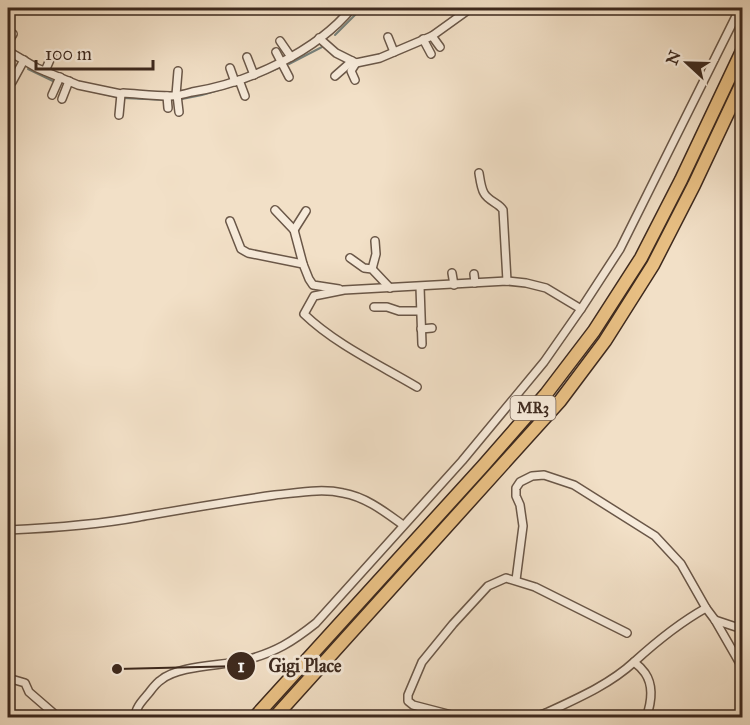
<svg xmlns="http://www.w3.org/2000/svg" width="750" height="725" font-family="'IM FELL Great Primer',serif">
<rect width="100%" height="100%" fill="#f2e0c7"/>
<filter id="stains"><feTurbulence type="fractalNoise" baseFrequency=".00333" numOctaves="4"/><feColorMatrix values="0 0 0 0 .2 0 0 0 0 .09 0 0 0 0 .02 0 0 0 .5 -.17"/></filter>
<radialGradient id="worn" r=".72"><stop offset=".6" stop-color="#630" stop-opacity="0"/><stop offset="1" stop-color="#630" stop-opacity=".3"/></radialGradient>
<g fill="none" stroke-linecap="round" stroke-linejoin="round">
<g stroke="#76817b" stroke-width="2">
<path d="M335,35L362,8"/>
<path d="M8,57L14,61"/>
<path d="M289,64L322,47"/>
<path d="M28,69L55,82"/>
<path d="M243,83L281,67"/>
<path d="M99,93L117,97"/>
<path d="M123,98L166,100"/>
<path d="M182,99L202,95L236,85"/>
</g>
<g stroke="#6a5748" stroke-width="10">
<g id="minor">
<path d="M432,36L440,47"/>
<path d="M388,37L394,52"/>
<path d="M319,38L336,53L356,63L380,58L432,36L471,8"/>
<path d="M423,39L431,54"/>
<path d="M280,41L291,57"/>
<path d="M8,42L13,34"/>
<path d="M8,51L37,68L78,85L121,94L123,93C139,94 154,96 170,96C177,96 185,94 192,92C248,83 316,52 352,8"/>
<path d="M276,52L289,77"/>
<path d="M247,57L254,75"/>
<path d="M230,68L235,82"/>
<path d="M45,71L52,55"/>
<path d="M335,76L352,61"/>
<path d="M239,80L245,96"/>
<path d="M355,80L351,71L356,63"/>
<path d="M12,82L24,60"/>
<path d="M52,95L60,77"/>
<path d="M176,95L178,71"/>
<path d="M177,95L179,112"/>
<path d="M167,96L168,108"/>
<path d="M62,99L69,81"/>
<path d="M119,115L121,94"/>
<path d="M479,173C480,179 481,188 484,193C488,201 499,203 503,210L507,281"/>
<path d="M275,210L294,230L303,264"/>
<path d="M230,221L241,249L248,253L303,264L309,279L313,285L339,289"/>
<path d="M294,230L306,211"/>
<path d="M350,258L364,268L372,269L390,288"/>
<path d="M372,269L376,254L375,241"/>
<path d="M452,273L454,285"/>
<path d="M474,274L475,283"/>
<path d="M420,287L422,344"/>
<path d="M374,307H387L399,311H420"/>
<path d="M421,329L432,328"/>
<path d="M417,387C380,365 335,344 304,314L314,296L344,290L507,281L526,283L546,288L581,309"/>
<path d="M8,530C52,528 96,525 139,517C185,509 230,501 275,495C297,493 321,488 343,493C366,497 385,512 403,525"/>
<path d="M516,580L523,526L520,505L516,496V488L520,482L532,476L544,475L574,485L655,536L681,564L706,608L715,620L742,667"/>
<path d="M715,620L742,629"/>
<path d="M8,678L25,683L29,692L59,718"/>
<path d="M546,713C576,699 609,685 634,662"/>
<path d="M135,718C135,708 142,701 148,694C152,689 156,683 161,680C179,665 222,666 246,660C276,652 292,642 316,623L462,461L544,362L581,309L620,249L740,8"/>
<path d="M463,718L413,705L408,701V695L422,662L453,624L488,586L506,578L535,587L627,633"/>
<path d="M531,718L546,713L556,718"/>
<path d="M646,718C651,704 654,686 645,673C642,669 638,665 634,662C657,641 679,623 706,608"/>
</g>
</g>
<g stroke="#3d291e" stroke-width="15">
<g id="trunk">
<path d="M254,718L483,466L546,394L594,331L641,258L681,180L742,51"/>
<path d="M274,718L560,401L605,341L653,265L694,185L742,83"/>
</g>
</g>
<use href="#minor" stroke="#f7ebdb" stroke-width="7"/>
<use href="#trunk" stroke="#e9c084" stroke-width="12"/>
</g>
<g text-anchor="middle" stroke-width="6" stroke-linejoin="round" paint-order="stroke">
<rect fill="#f7ebdb" stroke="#756357" stroke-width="1.5" x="510.5" y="396" width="45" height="24" rx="4.5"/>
<g font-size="15" font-weight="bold" fill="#3d291e">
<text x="533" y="413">MR3</text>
</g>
</g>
<path fill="none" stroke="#3d291e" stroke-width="2" d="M117 669L241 666"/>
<g fill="#3d291e" stroke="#f7ebdb" stroke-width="2">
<circle cx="117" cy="669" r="6"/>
<circle cx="241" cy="666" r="15"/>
</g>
<g font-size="18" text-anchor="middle" font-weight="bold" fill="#fff">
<text x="241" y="672">1</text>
</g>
<g font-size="18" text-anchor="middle" font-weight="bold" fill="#3d291e" stroke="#f7ebdb" stroke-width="6" stroke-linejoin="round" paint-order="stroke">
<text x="305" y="672">Gigi Place</text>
</g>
<rect width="750" height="725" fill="none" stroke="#f2e0c7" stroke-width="30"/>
<rect x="9" y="9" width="732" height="707" fill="none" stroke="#3d291e" stroke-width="3"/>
<rect x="15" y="15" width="720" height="695" fill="none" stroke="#3d291e" stroke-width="1.5"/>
<g transform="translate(687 63) rotate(292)" stroke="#f7ebdb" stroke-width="4.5" paint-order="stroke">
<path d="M0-4.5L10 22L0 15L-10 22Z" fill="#3d291e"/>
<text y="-9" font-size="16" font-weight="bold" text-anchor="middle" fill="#3d291e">N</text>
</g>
<path d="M36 60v9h117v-9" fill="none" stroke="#3d291e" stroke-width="3"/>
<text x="45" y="60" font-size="18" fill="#3d291e" stroke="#f7ebdb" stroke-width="4.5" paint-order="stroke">100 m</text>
<rect width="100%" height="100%" filter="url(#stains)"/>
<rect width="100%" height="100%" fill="url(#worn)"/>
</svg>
